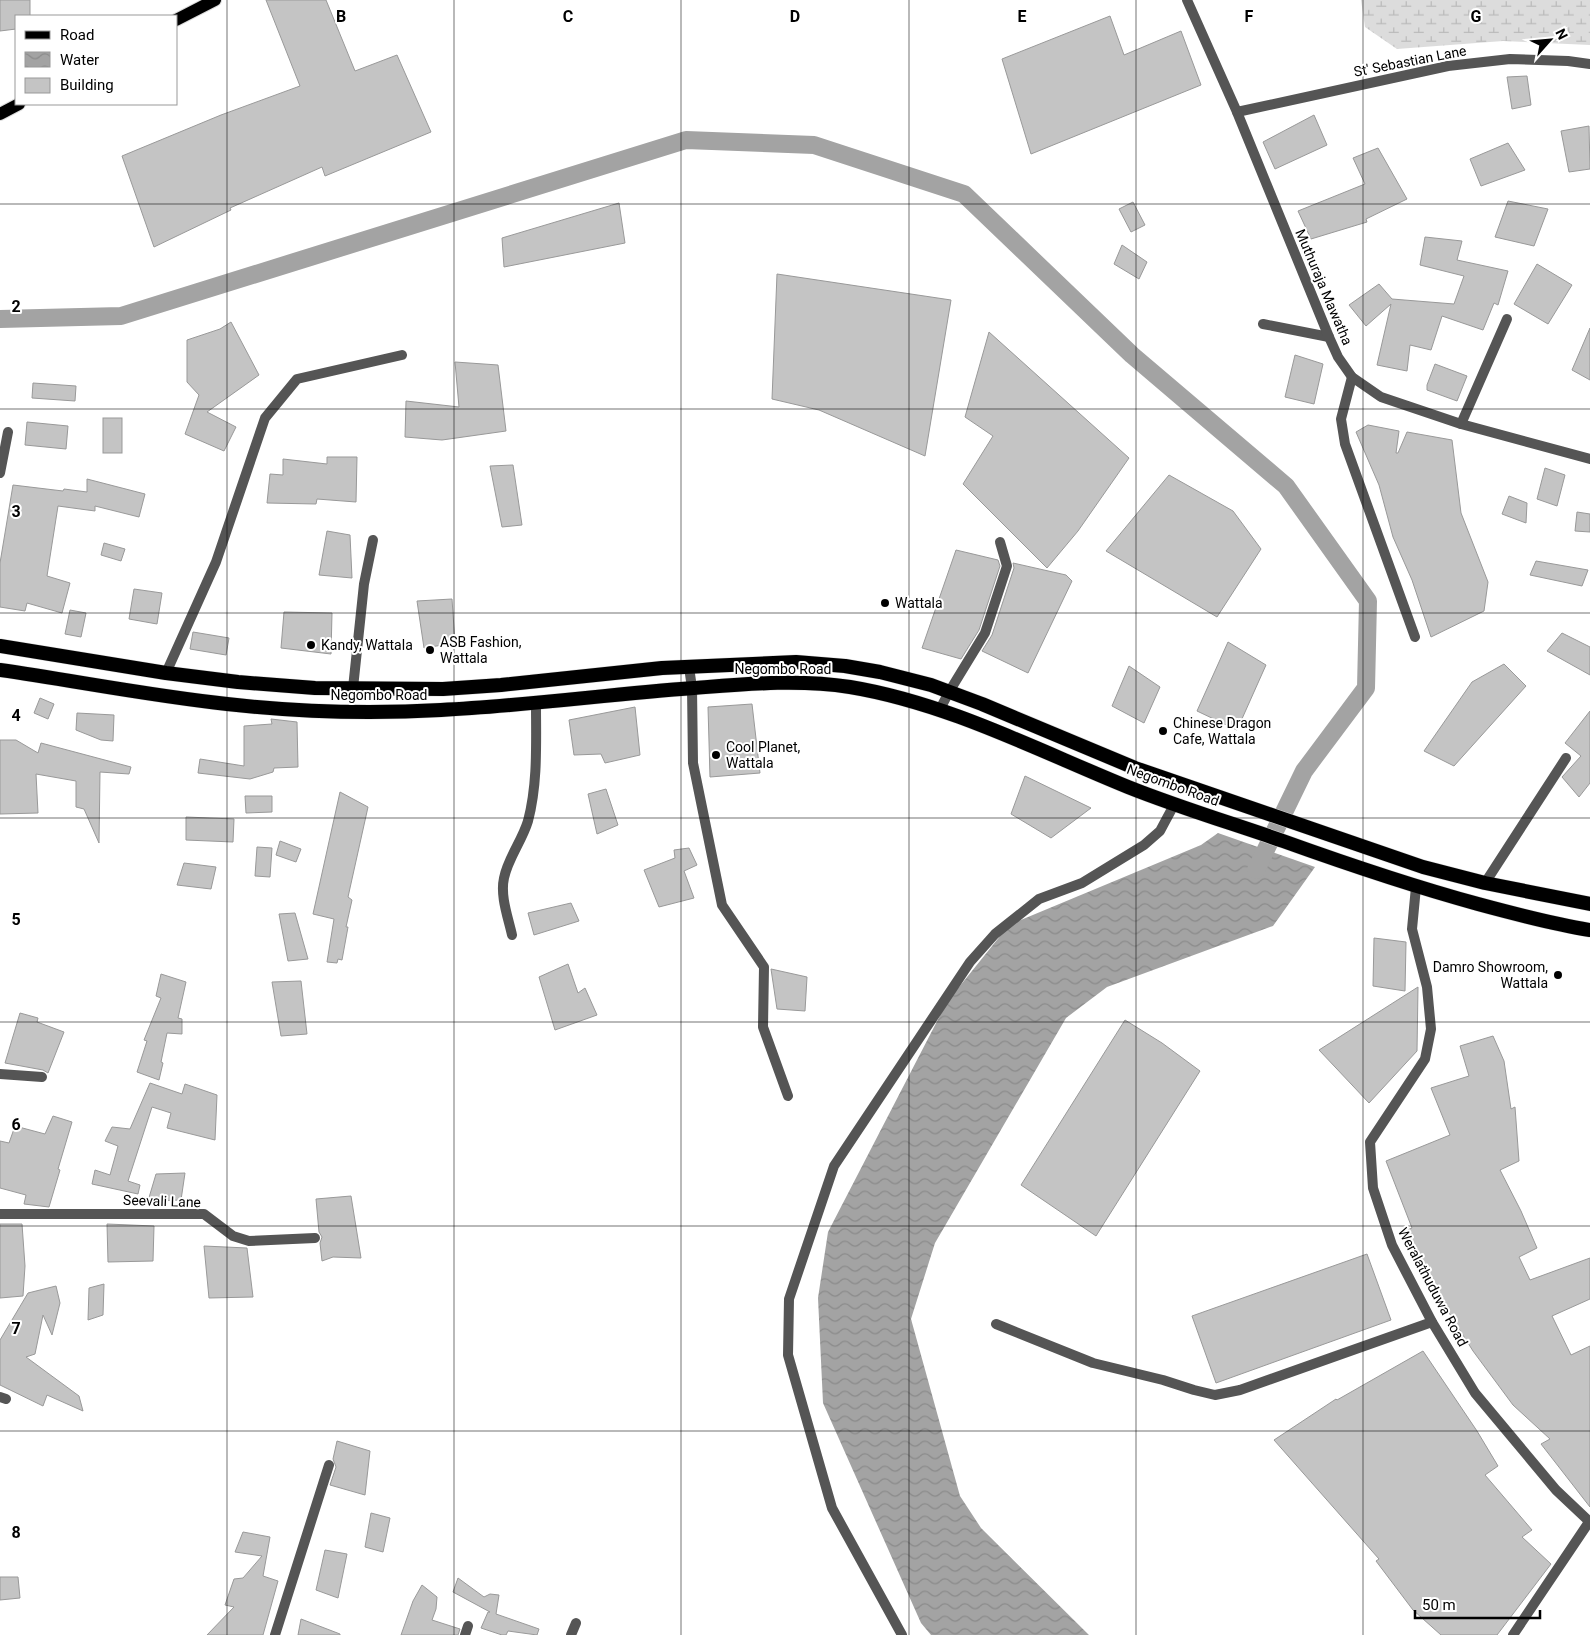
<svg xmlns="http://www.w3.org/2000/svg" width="1590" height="1635" font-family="Roboto,sans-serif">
<defs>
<pattern id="wetland-marsh" width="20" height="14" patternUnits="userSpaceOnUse" patternTransform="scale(1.25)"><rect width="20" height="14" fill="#dcdcdc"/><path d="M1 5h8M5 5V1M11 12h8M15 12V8" fill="none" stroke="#bbb"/></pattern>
<pattern id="water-waves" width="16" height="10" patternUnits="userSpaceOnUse" patternTransform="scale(1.25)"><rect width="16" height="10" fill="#a3a3a3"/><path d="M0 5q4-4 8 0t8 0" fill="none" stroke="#8b8b8b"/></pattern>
</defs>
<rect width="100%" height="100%" fill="#fff"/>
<path fill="url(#wetland-marsh)" d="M1361,0H1590V45L1503,41L1397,49L1365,27Z"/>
<path fill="url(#water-waves)" d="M1218,833L1315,867L1273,926L1107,987L1066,1018L935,1243L911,1319L960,1496L981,1528L1089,1635H931L921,1623L823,1403L818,1298L828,1232L947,1002L1009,925L1201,845Z"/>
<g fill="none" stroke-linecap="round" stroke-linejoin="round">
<path stroke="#a3a3a3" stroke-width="18" d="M0,319L121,316L686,140L814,145L964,194L1132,355L1286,486L1368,601L1366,688L1304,771L1256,870"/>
</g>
<g fill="#c4c4c4" stroke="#999">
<path d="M0,0H30V16H16V29L0,31Z"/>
<path d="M266,0H326L355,71L397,55L431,132L325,176L322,167L230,208L231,210L154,247L122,156L221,115L300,86Z"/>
<path d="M1110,16L1124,55L1181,31L1201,85L1031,154L1002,59Z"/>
<path d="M1527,76L1531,105L1512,109L1507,77Z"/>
<path d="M1314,115L1327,145L1275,169L1263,142Z"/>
<path d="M1589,126L1590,169L1569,172L1561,131Z"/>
<path d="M1508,143L1525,170L1481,186L1470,159Z"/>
<path d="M1378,148L1407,199L1366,219L1367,222L1311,239L1298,211L1365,184L1353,158Z"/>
<path d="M1508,201L1548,209L1534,246L1495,237Z"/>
<path d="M1133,202L1145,225L1131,232L1119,209Z"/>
<path d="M619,203L625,243L504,267L502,238Z"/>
<path d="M1425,237L1462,241L1457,260L1508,271L1498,305L1494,303L1483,330L1442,316L1431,350L1410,345L1407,371L1377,365L1391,304L1366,326L1349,305L1379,284L1392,299L1454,304L1464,276L1420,265Z"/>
<path d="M1122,245L1147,262L1139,279L1114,264Z"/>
<path d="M1537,264L1572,285L1548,324L1514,304Z"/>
<path d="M777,274L951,300L925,456L819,410L772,399Z"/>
<path d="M231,322L259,375L207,412L236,427L224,451L185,434L199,395L187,382V340L220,329Z"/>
<path d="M1590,328V380L1572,370Z"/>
<path d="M989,332L1129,458L1078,531L1047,568L963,484L993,436L965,417Z"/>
<path d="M1295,355L1323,364L1314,404L1285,397Z"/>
<path d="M455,362L498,365L506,431L442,440L405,437L406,401L459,407Z"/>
<path d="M1435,364L1467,376L1457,401L1427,390V385Z"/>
<path d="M33,383L76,386L75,401L32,398Z"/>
<rect x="103" y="418" width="19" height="35"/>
<path d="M27,422L68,426L66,449L25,445Z"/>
<path d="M1368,425L1399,431L1396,453H1398L1407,432L1452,440L1461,513L1488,582L1484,611L1431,637L1412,580L1393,537L1379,485L1356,432Z"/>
<path d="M327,457H357L356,502L317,499L316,504L267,503L270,474L283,475V459L327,464Z"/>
<path d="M513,465L522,525L502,527L490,466Z"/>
<path d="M1545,468L1565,475L1557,506L1537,499Z"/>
<path d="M1169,475L1233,511L1261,549L1217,617L1106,551Z"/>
<path d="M87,479L145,494L139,517L95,506V511L58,506L47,576L70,583L62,613L27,603L25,611L0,607V563L13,485L63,491L64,489L87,492Z"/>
<path d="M1509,496L1527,503L1526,523L1502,514Z"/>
<path d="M1577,512L1590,514V532L1575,531Z"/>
<path d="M327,531L350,535L352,578L319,575Z"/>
<path d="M104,543L125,549L121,561L101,555Z"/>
<path d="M956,550L998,560L1000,566L979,630L961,659L922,648Z"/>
<path d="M1536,561L1588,570L1582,586L1530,575Z"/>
<path d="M1013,563L1066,575L1072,581L1028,673L982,651L992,635L1014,568Z"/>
<path d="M134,589L162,593L157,624L129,619Z"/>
<path d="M452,599L455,643L424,648L417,601Z"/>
<path d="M70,610L86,613L81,637L65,634Z"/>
<path d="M284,612L332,613L331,654L281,648Z"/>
<path d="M193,632L229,638L226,655L190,649Z"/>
<path d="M1562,633L1590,647V675L1547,651Z"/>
<path d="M1228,642L1266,665L1237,730L1197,711Z"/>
<path d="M1504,664L1526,686L1454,766L1424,751L1472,682Z"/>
<path d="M1129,666L1160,687L1144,723L1112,706Z"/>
<path d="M40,698L54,704L48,719L34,713Z"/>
<path d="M752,704L760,773L710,777L708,707Z"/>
<path d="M635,707L640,755L605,763L601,754L574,755L569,720Z"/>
<path d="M1590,711V783L1579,797L1562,777L1581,756L1565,743Z"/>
<path d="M77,713L114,715L113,741L101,740L76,730Z"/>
<path d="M271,719L297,722L298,767L274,768L273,772L250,779L198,773L200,759L244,766V726L272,724Z"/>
<path d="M0,740H16L38,753L41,743L131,767L129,774L100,772L99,843L84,809L76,807V781L36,774L38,813L0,814Z"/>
<path d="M1025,776L1091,808L1051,838L1011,814Z"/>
<path d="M606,789L618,825L597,834L588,794Z"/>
<path d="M340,792L368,807L348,897L352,900L346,927H348L342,960L338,959L337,963L327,962L334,919L313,914Z"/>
<path d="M245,796H272V812L246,813Z"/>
<path d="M186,817L234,819L233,842L186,840Z"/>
<path d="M280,841L301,849L296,862L276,855Z"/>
<path d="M257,847L272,848L270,877L255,876Z"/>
<path d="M689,848L697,865L684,871L694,898L659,907L644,870L675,858L674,850Z"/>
<path d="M184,863L216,867L211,889L177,885Z"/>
<path d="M571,903L579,921L534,935L528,913Z"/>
<path d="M295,913L308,959L288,961L279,914Z"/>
<path d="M1374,938L1406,942L1405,991L1373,986Z"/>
<path d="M568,964L578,993L585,988L597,1015L555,1030L539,977Z"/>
<path d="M771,969L807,977L805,1011L777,1009Z"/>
<path d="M161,974L186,982L178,1018L182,1019V1034L167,1033L161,1062L163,1063L159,1080L137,1072L147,1041L144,1040L161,998L156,996Z"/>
<path d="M301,981L307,1034L281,1036L272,982Z"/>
<path d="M1418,987L1417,1051L1369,1103L1319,1050Z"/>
<path d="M20,1013L38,1018L37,1022L64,1032L48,1073L43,1070L5,1063Z"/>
<path d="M1125,1020L1162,1043L1200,1071L1096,1236L1021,1185Z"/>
<path d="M1493,1036L1504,1061L1511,1109L1515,1107L1519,1161L1500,1170L1521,1211L1537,1248L1519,1257L1530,1280L1590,1258V1299L1552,1316L1571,1355L1590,1346V1507L1541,1444L1550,1439L1513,1405L1473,1351L1441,1300L1440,1301L1405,1231L1412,1228L1386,1161L1450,1135L1431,1088L1469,1076L1460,1046Z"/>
<path d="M150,1083L182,1094L185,1084L217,1095L215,1140L167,1128L171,1113L152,1107L128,1181L140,1185L138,1194L92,1184L95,1170L110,1175L118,1146L105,1141L112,1127L130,1129Z"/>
<path d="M53,1116L72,1122L58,1169L60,1170L49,1207L24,1204L26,1195L0,1188V1141L9,1143L15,1126L45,1134Z"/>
<path d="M185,1173L181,1200L148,1201L156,1174Z"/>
<path d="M351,1196L361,1258L333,1257L322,1261L320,1243L322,1237L319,1232L316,1199Z"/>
<path d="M0,1224H22L25,1266L23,1296L0,1298Z"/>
<path d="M107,1224L154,1226L153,1261L108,1262Z"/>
<path d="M204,1246L247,1248L253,1297L209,1298Z"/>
<path d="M1367,1254L1391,1320L1216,1383L1192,1316Z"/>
<path d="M104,1284L103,1315L88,1320L89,1288Z"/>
<path d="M56,1286L60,1303L52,1335L43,1315L35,1354L26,1357L79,1396L83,1411L47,1395L43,1406L0,1385V1340L28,1293Z"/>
<path d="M1423,1351L1477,1431L1498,1466L1485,1475L1532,1530L1522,1537L1551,1564L1497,1635H1441L1413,1610L1376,1561L1379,1559L1274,1440L1336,1399L1337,1400Z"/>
<path d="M337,1441L370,1451L365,1495L330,1485L336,1467L333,1459Z"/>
<path d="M371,1513L390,1518L383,1552L365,1547Z"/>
<path d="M243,1532L270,1537L263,1576L278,1581L263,1635H207L234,1607L225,1605L234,1579L243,1578L262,1556L235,1552Z"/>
<path d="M325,1550L347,1554L338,1598L316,1590Z"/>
<path d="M0,1577H18L20,1598L0,1600Z"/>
<path d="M458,1578L484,1597L490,1594L499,1595L496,1614L539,1629L537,1635L508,1631L506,1635H502L481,1628L488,1612H490L453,1592Z"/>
<path d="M422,1585L437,1597L436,1609L432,1620L460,1629L458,1635H401L413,1601Z"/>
<path d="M301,1619L340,1634V1635H298Z"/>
</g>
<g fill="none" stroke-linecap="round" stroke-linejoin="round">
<g stroke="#dbdbdb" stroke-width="14">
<g id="primary">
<path d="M176,20L215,0"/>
<path d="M0,114L19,104"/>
</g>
</g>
<g stroke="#dbdbdb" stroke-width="15">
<g id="trunk">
<path d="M0,646L166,673L238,682L315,688L443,689L501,685L662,668L796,662L845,666L880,672L931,685L982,704L1135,768L1423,867L1485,883L1590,904"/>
<path d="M0,670C76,681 151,696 227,704C298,712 370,714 441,710C525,706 610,694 694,688C746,684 798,679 850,687C947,703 1037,750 1128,787C1178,807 1231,823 1283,841C1347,864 1412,886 1478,904C1515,914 1552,924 1590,930"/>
</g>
</g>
<g stroke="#555" stroke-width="10">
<path d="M1352,377L1341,419L1345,444L1415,637"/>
<path d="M166,673L216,562L265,418L297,379L402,355"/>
<path d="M353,688L364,584L373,540"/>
<path d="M939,711L949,692L985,633L1007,566L1000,542"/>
<path d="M1485,883L1566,758"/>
<path d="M902,1635L832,1508L788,1355L789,1299L834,1166L970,962L995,934L1039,899L1082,883L1144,845L1160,831L1175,803"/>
<path d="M1513,1635L1589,1522"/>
</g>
<g stroke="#555" stroke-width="10">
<path d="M1237,112L1448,66L1510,59L1568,61L1590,64"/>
<path d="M1263,324L1329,337"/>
<path d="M1461,424L1507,319"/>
<path d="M0,473L8,432"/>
<path d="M689,667L692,688L693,763L722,905L764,967L763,1027L788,1096"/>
<path d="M1416,887L1412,929L1427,987L1431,1029L1425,1059L1370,1142L1373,1188L1392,1245L1432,1322L1475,1393L1556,1490L1590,1522"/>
<path d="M512,935C508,917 500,896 504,878C508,858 522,841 528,821C538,783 536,743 536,703"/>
<path d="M0,1074L42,1077"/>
<path d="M0,1214H204L233,1236L249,1241L315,1238"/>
<path d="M996,1324L1093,1363L1163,1380L1194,1390L1215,1395L1240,1390L1432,1322"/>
<path d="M0,1397L6,1399"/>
<path d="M275,1635L329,1465"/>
<path d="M465,1635L468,1626"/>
<path d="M571,1635L576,1623"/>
</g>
<path stroke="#555" stroke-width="10" d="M1187,0L1237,112L1329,337L1338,357L1352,377L1381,397L1461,424L1590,459"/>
<use href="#primary" stroke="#000" stroke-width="12"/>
<use href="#trunk" stroke="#000" stroke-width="14"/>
</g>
<path fill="none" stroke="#000" stroke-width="1" stroke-opacity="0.55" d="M227,0V1635M454,0V1635M681,0V1635M909,0V1635M1136,0V1635M1363,0V1635M0,204H1590M0,409H1590M0,613H1590M0,818H1590M0,1022H1590M0,1226H1590M0,1431H1590"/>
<g fill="#000" stroke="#fff" stroke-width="2">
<circle cx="885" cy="603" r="5"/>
<circle cx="311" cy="645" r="5"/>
<circle cx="430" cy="650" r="5"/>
<circle cx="1163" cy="731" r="5"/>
<circle cx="716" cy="755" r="5"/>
<circle cx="1558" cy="975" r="5"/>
</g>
<g text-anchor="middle" stroke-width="4" stroke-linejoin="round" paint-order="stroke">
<g font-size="14" fill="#000" stroke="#fff">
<text transform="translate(1410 61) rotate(-11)" y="5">St' Sebastian Lane</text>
<text transform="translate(1324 287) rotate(67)" y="5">Muthuraja Mawatha</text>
<text x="783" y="674">Negombo Road</text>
<text x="379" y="700">Negombo Road</text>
<text transform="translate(1173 785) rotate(20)" y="5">Negombo Road</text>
<text transform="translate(162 1201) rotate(2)" y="5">Seevali Lane</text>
<text transform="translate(1433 1287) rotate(62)" y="5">Weralathuduwa Road</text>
</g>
<g font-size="14" fill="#000" stroke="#fff" text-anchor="start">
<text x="895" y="608">Wattala</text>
<text x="440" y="647">ASB Fashion,<tspan x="440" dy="16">Wattala</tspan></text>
<text x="321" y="650">Kandy, Wattala</text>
<text x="1173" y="728">Chinese Dragon<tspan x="1173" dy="16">Cafe, Wattala</tspan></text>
<text x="726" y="752">Cool Planet,<tspan x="726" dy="16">Wattala</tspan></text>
<text x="1548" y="972" text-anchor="end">Damro Showroom,<tspan x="1548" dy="16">Wattala</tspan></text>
</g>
</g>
<g font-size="16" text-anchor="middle" font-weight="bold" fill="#000" stroke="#fff" stroke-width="4" stroke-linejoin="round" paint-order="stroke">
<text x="341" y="22">B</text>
<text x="568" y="22">C</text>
<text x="795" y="22">D</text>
<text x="1022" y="22">E</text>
<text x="1249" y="22">F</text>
<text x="1476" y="22">G</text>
<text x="16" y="312">2</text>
<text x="16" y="517">3</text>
<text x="16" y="721">4</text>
<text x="16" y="925">5</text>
<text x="16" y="1130">6</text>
<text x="16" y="1334">7</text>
<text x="16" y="1538">8</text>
</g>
<rect x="15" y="15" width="162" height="90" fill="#ffffff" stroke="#999999"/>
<rect x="25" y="31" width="25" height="8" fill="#000000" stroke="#999999"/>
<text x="60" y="40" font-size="15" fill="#000000">Road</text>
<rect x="25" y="52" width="25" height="15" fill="url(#water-waves)" stroke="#999999"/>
<text x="60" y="65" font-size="15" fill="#000000">Water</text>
<rect x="25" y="78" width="25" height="15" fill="#c4c4c4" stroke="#999999"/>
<text x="60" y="90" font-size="15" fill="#000000">Building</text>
<g transform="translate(1550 40) rotate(63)" stroke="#ffffff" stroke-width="4" paint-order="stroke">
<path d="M0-4L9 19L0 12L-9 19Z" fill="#000000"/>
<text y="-8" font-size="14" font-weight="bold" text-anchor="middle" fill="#000000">N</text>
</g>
<path d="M1415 1610v8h125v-8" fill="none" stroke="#000000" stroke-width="2.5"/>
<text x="1422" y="1610" font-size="15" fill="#000000" stroke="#ffffff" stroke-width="4" paint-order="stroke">50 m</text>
</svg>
